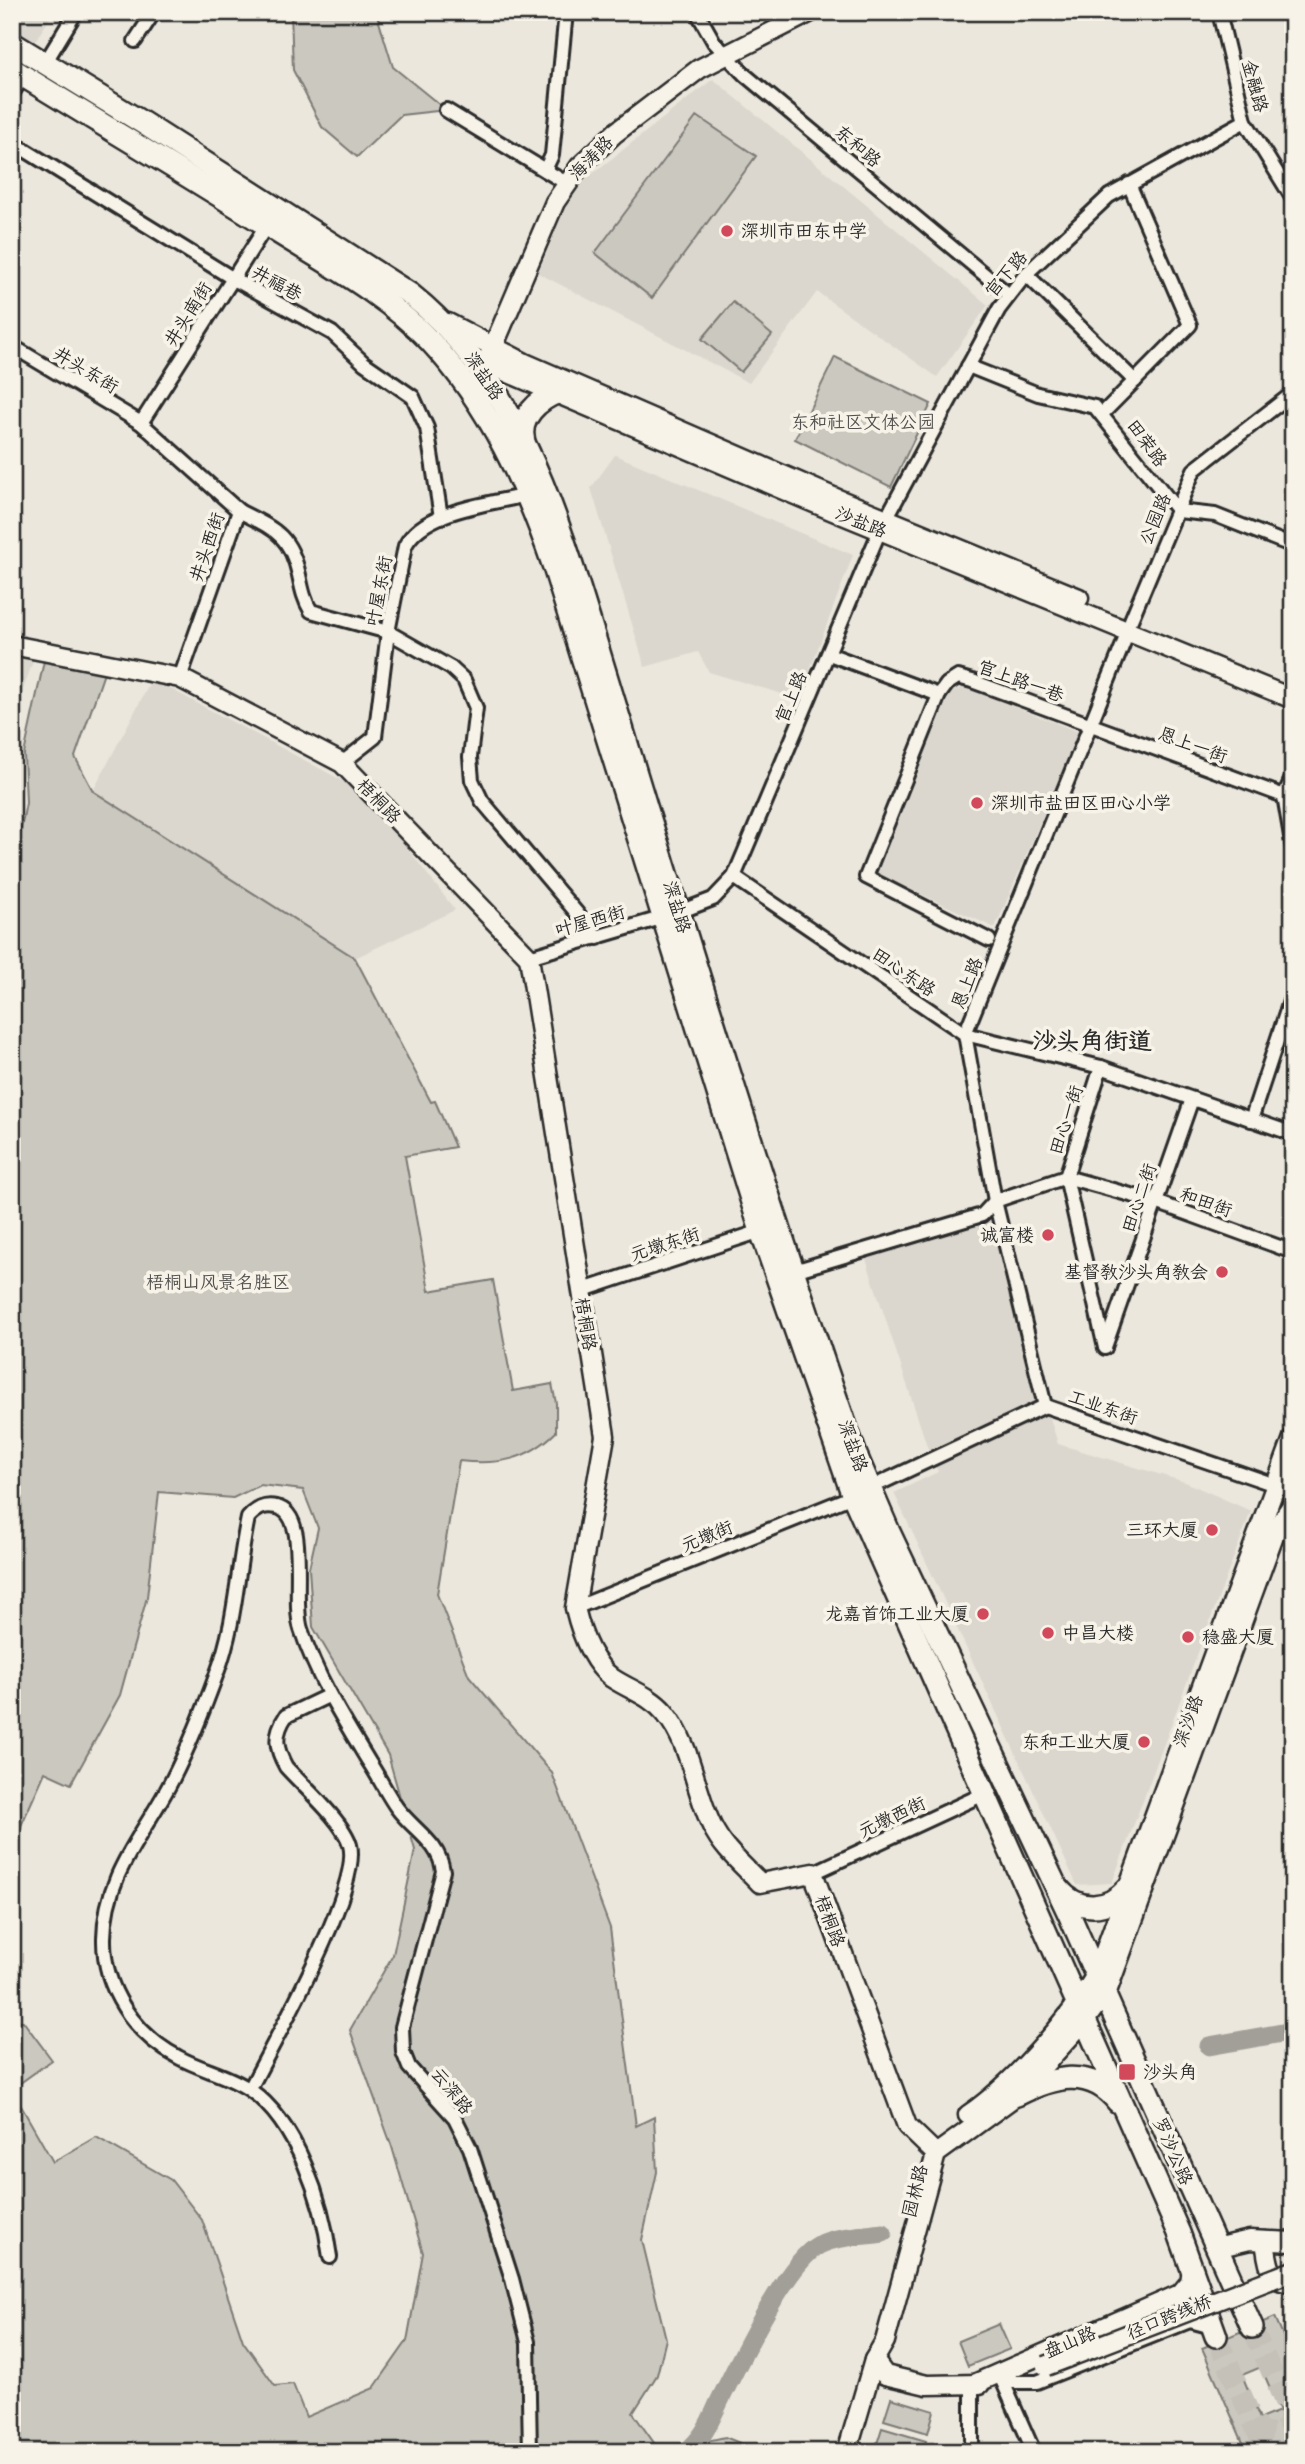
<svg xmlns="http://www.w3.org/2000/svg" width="1305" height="2464" font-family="'Playpen Sans','LXGW WenKai TC',sans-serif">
<rect width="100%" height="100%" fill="#ebe7dd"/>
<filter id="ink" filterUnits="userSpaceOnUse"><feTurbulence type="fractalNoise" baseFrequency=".0143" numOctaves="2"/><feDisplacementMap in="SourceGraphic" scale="14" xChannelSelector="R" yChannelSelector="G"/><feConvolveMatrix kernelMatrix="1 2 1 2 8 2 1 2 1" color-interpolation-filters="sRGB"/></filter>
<g filter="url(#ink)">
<g fill="#dbd7ce">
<path d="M12,12H54L33,44L12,31Z"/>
<path d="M713,79L988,305L937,377L817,292L749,383L538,273L573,189Z"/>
<path d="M615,455L853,555L799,699L709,672L698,652L645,667L591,488Z"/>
<path d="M12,646L37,650L12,721Z"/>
<path d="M152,679L364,792L455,910L355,958L93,791Z"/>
<path d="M963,687L1079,732L995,928L877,874L950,693Z"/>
<path d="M988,1216L1058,1444L1185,1482L1251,1511L1112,1883L1077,1885L894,1493L938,1472L929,1452L864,1253Z"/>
</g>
<g fill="#cbc8bf" stroke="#7b7a75" stroke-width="2" fill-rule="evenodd">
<path d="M291,12H376L393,67L446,110L401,115L357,157L322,127L293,70Z"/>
<path d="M697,116L756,156L652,298L595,253Z"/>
<path d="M733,302L772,335L741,372L702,339Z"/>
<path d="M835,357L931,404L891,487L795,439Z"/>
<path d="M44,661L104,673L75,757L93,791L355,958L431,1102L435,1101L455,1147L405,1156L429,1291L493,1280L513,1391L552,1384L556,1403V1432C527,1461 497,1465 459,1461L437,1594L469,1676L552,1773L610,1928L636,2126L654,2117L657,2172L642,2240L666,2339L657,2375L633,2413L657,2447L672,2449L725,2437L762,2452H12V2090L53,2162L96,2137L171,2180L202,2220L243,2341L275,2386L293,2384L306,2417L374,2388L407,2341L423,2253L392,2147L350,2030L393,1955L415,1850L388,1755L313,1627L309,1568L318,1528L303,1490L260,1485L233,1498L159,1492L147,1597L120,1695L71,1784L45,1772L12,1846V875L26,803L24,754Z"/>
<path d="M12,2021H23L52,2060L12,2089Z"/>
<path d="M1275,2317L1293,2358V2452H1247L1202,2348ZM1261,2367L1280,2411L1260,2419L1242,2375Z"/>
<path d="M999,2324L1010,2349L968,2366L958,2341Z"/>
<path d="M891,2398L934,2411L928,2433L884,2420Z"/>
<path d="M882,2428L926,2441L923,2452L875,2450Z"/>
</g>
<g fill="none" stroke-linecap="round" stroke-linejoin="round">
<g stroke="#a29f98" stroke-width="19">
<path d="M1209,2046L1293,2031"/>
<path d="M686,2452C707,2435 711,2417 723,2394C740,2360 787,2262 819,2245C837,2236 863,2236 883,2233"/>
</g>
<g stroke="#c5c1b9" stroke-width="21" stroke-dasharray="21 10" stroke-linecap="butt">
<path d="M1252,2327L1293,2421"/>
<path d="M1216,2336L1266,2452"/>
<path d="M1255,2425L1262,2433L1276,2435L1288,2426L1289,2412"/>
</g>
<g stroke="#2b2b2b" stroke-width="18">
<g id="street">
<path d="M697,12L714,42L745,75L1009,295"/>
<path d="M1219,12L1245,121L1293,199"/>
<path d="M135,41L154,12"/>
<path d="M45,63L76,12"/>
<path d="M12,94L23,76"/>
<path d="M446,110L566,183"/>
<path d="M12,142L232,278L332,333L364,363L413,397L427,428L441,517"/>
<path d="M545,170L552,155L566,12"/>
<path d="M1026,274L1135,381"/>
<path d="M12,346L141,423L239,511L180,678"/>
<path d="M968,366L1038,394L1095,407L1178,511L1215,515L1293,546"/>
<path d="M1103,413L1190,325L1129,184"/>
<path d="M141,423L267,225"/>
<path d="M239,511C274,529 290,534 299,575C302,589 304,600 311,611L388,632L451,668L464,680L476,708L470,757L472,780L482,801L598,938"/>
<path d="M1131,620L1194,470L1293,393"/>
<path d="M829,654L939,695L947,684L958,677L972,681L1284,796"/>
<path d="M939,695L866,877L989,940"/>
<path d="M342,763L375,737L388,632L405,546C423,510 490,504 527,495"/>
<path d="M1293,776L1284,796L1293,848"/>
<path d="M734,877L880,530L999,309L1026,274L1109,196L1245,121"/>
<path d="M679,912L713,899L734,877L965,1034L1101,1067L1293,1134"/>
<path d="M529,957L661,918"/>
<path d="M1101,1067L1066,1177L1105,1348"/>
<path d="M1251,1120L1293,992"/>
<path d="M794,1271L982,1215L995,1201L1066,1177L1156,1202L1293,1252"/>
<path d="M580,1291L761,1231"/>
<path d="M1105,1347L1192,1099"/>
<path d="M1045,1406L995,1201L965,1034L1128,632"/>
<path d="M870,1488L1045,1406L1293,1491"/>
<path d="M575,1608L853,1496"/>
<path d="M813,1873L986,1793"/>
<path d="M250,2089C272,2045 362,1887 350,1845C344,1822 303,1786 286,1767C276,1749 273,1735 286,1716L328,1696"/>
<path d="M330,2257C323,2203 297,2122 250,2090C229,2075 201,2070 178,2057C134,2034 103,1988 104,1938C105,1873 144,1835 172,1780C189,1747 204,1709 217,1673C236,1623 237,1570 248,1518C256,1509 264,1504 276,1507C311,1513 291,1599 301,1629C317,1678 343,1719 369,1762C379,1777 387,1794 397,1808C414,1831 439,1842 443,1871L402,2027L403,2052L409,2067L455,2118L470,2148L512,2279L528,2342L530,2452"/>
<path d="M1003,2382H1037L1190,2321L1212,2327"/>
<path d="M1003,2382L1034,2452"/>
<path d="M972,2385V2452"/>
</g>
</g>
<g stroke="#2b2b2b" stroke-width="23">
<g id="secondary">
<path d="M448,323L525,363L838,499L1079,598"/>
<path d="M469,356L833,511L1293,699"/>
<path d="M488,359L555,202L580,166L615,133L699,69L811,12"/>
<path d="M12,645L180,678L342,763L529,957L605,1436L575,1608C581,1633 591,1662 612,1678C630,1690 651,1696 665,1713C692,1746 694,1789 712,1826C723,1849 743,1865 760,1883L813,1873L907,2126L936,2154"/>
<path d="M968,2115C1013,2084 1068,2022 1096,1975L1293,1438"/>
<path d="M1265,2241C1268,2259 1268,2286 1293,2281"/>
<path d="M1216,2248L1250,2240L1293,2242"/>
<path d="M874,2360L885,2375L927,2385L980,2384"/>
<path d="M972,2385L1180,2294L1190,2282L1192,2269"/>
<path d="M847,2452L874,2360L885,2341L936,2154L1017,2095L1086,2019L1108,1989L1277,1527L1293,1504"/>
</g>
</g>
<g stroke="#2b2b2b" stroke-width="26">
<g id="primary">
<path d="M12,43L143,123L410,294C523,384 561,529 602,662C627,744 652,827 678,909C735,1091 792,1274 856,1455L889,1532L1069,1914L1252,2327"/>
<path d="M12,69C101,124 191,177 279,233C332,266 387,296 430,341C490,405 526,485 554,567L761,1231L853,1496L1179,2233L1216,2336"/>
<path d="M524,442C517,418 539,399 559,392"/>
<path d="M1058,1888C1078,1913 1108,1911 1128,1888"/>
<path d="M1017,2095C1052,2077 1090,2066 1118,2102"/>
</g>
</g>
<use href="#street" stroke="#f7f3e8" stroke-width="12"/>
<use href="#secondary" stroke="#f7f3e8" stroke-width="18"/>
<use href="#primary" stroke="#f7f3e8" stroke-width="21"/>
<g stroke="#2b2b2b" stroke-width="23" stroke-linecap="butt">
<path id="secondary-bridge" d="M1046,2366L1293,2271"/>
</g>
<use href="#secondary-bridge" stroke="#f7f3e8" stroke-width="18"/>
</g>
</g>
<g fill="#d1495b" stroke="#f7f3e8" stroke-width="2.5">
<circle cx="727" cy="231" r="7"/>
<circle cx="977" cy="803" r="7"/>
<circle cx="1048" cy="1235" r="7"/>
<circle cx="1222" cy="1272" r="7"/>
<circle cx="1212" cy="1530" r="7"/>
<circle cx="983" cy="1614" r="7"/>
<circle cx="1048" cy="1633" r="7"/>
<circle cx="1188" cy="1637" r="7"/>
<circle cx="1144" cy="1742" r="7"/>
<rect x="1118" y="2063" width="18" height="18" rx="3.5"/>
</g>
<g text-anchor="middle" stroke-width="7" stroke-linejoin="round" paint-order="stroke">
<g font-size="18" fill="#2b2b2b" stroke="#f7f3e8">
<text transform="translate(1255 86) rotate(75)" y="6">金融路</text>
<text transform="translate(858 146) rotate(40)" y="6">东和路</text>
<text transform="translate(591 158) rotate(-46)" y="6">海涛路</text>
<text transform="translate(1006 274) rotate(-50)" y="6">官下路</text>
<text transform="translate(277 283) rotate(29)" y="6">井福巷</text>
<text transform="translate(188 314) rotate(-58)" y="6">井头南街</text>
<text transform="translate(86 370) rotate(31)" y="6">井头东街</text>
<text transform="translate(484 376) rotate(56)" y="6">深盐路</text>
<text transform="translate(1147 443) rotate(54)" y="6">田荣路</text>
<text transform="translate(1155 519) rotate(-67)" y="6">公园路</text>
<text transform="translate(861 522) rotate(22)" y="6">沙盐路</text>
<text transform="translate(207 547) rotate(-71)" y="6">井头西街</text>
<text transform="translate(379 591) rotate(-79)" y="6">叶屋东街</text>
<text transform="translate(1021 681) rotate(20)" y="6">官上路一巷</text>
<text transform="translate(791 697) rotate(-67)" y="6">官上路</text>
<text transform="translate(1193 745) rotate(20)" y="6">恩上一街</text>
<text transform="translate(379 801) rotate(46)" y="6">梧桐路</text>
<text transform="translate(677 907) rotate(73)" y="6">深盐路</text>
<text transform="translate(590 921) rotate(-16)" y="6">叶屋西街</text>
<text transform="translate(904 972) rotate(34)" y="6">田心东路</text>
<text transform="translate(967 983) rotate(-68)" y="6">恩上路</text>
<text transform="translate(1066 1120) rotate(-72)" y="6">田心一街</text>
<text transform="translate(1139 1198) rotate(-71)" y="6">田心二街</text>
<text transform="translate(1206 1202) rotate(20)" y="6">和田街</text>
<text transform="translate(665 1244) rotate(-18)" y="6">元墩东街</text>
<text transform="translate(586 1324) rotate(81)" y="6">梧桐路</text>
<text transform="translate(1103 1407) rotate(19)" y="6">工业东街</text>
<text transform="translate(853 1446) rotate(70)" y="6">深盐路</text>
<text transform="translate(707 1536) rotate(-22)" y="6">元墩街</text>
<text transform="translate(1188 1721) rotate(-70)" y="6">深沙路</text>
<text transform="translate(892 1817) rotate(-25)" y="6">元墩西街</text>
<text transform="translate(830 1921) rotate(70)" y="6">梧桐路</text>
<text transform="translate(452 2091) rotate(51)" y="6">云深路</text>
<text transform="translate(1173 2151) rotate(66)" y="6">罗沙公路</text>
<text transform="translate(915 2191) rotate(-76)" y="6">园林路</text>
<text transform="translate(1169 2317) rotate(-22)" y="6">径口跨线桥</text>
<text transform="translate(1070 2342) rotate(-23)" y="6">盘山路</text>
</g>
<g font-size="18" fill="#2b2b2b" stroke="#f7f3e8" text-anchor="start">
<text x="741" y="237">深圳市田东中学</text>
<text x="991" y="809">深圳市盐田区田心小学</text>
<text x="1034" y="1241" text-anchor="end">诚富楼</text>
<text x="1208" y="1278" text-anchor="end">基督教沙头角教会</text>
<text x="1198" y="1536" text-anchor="end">三环大厦</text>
<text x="969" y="1620" text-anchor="end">龙嘉首饰工业大厦</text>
<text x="1062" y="1639">中昌大楼</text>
<text x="1202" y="1643">稳盛大厦</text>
<text x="1130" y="1748" text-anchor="end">东和工业大厦</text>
<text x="1143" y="2078">沙头角</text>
</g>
<g font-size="18" fill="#535250" stroke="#f7f3e8">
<text x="863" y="428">东和社区文体公园</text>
<text x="218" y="1288">梧桐山风景名胜区</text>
</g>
<g font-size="24" font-weight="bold" fill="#2b2b2b" stroke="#f7f3e8">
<text x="1092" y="1049">沙头角街道</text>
</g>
</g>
<rect width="1305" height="2464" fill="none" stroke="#f7f3e8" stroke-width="42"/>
<rect x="21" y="21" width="1263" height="2422" fill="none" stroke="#2b2b2b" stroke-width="2.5" filter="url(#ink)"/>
</svg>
